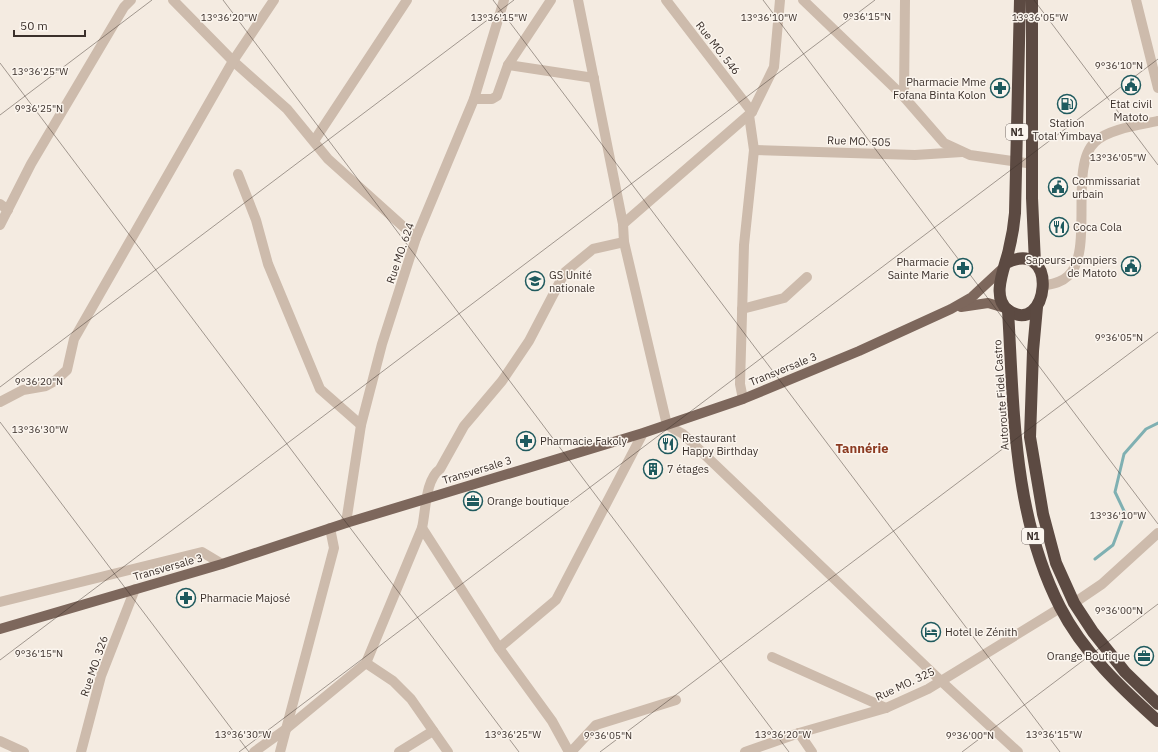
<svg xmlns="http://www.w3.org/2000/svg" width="1158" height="752" font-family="'IBM Plex Sans',sans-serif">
<rect width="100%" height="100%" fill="#f4ebe1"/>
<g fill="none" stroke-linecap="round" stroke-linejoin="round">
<path stroke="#7fb0b2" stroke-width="3" d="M1095,559L1113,545L1125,513L1115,492L1124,454L1146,429L1158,423"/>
<g stroke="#cdbbac" stroke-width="10">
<path d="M173,0L233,61L287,109L328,159L416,238"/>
<path d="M578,0L623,224L624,242L667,425L683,434L941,681L1018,752"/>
<path d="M666,0L752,112"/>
<path d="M803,0L904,97L944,143L970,155L1033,164"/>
<path d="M1136,0L1158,88"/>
<path d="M508,65L594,78"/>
<path d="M904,97L905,0"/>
<path d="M474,99H492L497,96L508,65L551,0"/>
<path d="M314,141L407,0"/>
<path d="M754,150L915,155L962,152"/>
<path d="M238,174L256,220L268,264L320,389L361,425"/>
<path d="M0,204L8,210"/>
<path d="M623,224L752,112L774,67L780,0"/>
<path d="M0,225L31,164L124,7L131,0"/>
<path d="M1042,286C1051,284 1061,283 1068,276C1095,252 1068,166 1095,142C1108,129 1140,125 1158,121"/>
<path d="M742,309L784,298L807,277"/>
<path d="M743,399L740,384L744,245L754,150L749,115"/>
<path d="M0,402L23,390L46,386L55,381L67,370L74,339L233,61L274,0"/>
<path d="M346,523L361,425L382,344L416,238L474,99L504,0"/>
<path d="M422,528L499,648L552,721L569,752"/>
<path d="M0,602L202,552L222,564"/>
<path d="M1074,603L1102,584L1158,533"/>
<path d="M499,648L556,600L643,433"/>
<path d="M772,657L886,708"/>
<path d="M366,663L393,681L411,699L448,752"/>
<path d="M799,733L812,752"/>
<path d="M0,741L24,752"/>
<path d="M81,752L101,676L135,589"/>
<path d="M254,752L286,729L366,663L422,528C426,511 425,480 440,469L464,426L502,381L529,341L565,272L593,249L624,242"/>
<path d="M280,752L334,548L330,528"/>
<path d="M399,752L433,731"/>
<path d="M571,752L596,725L676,700"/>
<path d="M745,752L799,733L886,708L928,689L1060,608"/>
</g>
<g stroke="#7d675c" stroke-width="10">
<path d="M961,307L988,303L1005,308"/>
<path d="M0,629L222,564L346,523L643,433L743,399L859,351L951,309L972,297L1001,270"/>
</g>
<g stroke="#5c4a42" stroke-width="12">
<path d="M1032,0V198L1035,263"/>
<path d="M1006,263C1061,236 1048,339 1008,310C990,297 1006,265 1009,249C1012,237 1014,225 1015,213L1020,0"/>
<path d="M1037,307L1033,351L1030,437L1043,514L1056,563L1074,603L1093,632L1125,672L1158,704"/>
<path d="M1008,310C1014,411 1013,515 1060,607C1083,652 1121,688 1158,721"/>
</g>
</g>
<path fill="none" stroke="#3b302b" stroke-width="1" stroke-opacity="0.45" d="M223,0L789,752M493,0L1060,752M763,0L1158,524M1034,0L1158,165M0,63L519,752M0,115L152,0M0,387L514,0M0,422L249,752M0,660L875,0M239,752L1158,59M600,752L1158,332M962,752L1158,604"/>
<defs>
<g id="civic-ring" transform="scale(1)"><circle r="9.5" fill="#fbf5ee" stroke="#1f5a5e" stroke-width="1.5"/><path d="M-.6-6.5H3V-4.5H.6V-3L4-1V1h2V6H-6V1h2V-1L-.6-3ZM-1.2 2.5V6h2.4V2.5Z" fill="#1f5a5e"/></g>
<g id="pharmacy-ring" transform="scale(1)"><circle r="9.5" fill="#fbf5ee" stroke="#1f5a5e" stroke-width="1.5"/><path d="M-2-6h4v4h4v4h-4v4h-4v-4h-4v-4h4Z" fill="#1f5a5e"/></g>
<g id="fuel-ring" transform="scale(1)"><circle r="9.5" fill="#fbf5ee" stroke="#1f5a5e" stroke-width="1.5"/><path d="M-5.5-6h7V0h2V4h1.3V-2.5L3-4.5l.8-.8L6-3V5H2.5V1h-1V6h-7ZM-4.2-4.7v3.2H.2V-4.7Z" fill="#1f5a5e"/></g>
<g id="restaurant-ring" transform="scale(1)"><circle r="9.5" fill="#fbf5ee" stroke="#1f5a5e" stroke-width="1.5"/><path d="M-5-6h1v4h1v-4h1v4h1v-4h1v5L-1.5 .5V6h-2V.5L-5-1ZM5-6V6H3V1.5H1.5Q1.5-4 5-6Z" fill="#1f5a5e"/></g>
<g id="school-ring" transform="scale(1)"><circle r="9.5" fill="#fbf5ee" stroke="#1f5a5e" stroke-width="1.5"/><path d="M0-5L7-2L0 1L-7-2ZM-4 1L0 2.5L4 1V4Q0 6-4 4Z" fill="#1f5a5e"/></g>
<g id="building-ring" transform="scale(1)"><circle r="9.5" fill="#fbf5ee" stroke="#1f5a5e" stroke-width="1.5"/><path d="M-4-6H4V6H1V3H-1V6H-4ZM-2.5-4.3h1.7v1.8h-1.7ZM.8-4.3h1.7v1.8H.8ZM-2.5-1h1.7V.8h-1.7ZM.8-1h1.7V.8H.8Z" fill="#1f5a5e"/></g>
<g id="office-ring" transform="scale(1)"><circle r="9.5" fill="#fbf5ee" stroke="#1f5a5e" stroke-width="1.5"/><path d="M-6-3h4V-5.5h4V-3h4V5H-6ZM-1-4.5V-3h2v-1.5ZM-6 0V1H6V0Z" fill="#1f5a5e"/></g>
<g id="hotel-ring" transform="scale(1)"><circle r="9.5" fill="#fbf5ee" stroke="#1f5a5e" stroke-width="1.5"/><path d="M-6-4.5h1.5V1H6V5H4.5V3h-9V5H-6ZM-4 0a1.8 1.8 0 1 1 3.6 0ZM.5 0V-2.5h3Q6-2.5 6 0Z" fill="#1f5a5e"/></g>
</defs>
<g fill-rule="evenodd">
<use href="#civic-ring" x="1131" y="85"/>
<use href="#pharmacy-ring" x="1000" y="88"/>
<use href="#fuel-ring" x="1067" y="104"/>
<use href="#civic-ring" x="1058" y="187"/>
<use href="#restaurant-ring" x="1059" y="227"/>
<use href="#civic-ring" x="1131" y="266"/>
<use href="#pharmacy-ring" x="963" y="268"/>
<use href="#school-ring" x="535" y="281"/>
<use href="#pharmacy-ring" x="526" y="441"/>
<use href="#restaurant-ring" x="668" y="444"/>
<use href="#building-ring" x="653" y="469"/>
<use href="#office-ring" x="473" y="501"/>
<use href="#pharmacy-ring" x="186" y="598"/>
<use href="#hotel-ring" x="931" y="632"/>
<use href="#office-ring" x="1144" y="656"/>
</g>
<g text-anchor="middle" stroke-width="3" stroke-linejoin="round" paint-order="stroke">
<g fill="#fbf5ee" stroke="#756b66" stroke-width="1">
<rect x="1006" y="124" width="22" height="16" rx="3"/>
<rect x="1022" y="528" width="22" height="16" rx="3"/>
</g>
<g font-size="10" font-weight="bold" fill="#3b302b">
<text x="1017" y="136">N1</text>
<text x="1033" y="540">N1</text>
</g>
<g font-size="11" fill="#3b302b" stroke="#fbf5ee">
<text transform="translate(718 48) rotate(52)" y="4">Rue MO. 546</text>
<text transform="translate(859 141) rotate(2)" y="4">Rue MO. 505</text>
<text transform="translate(400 253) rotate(-71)" y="4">Rue MO. 624</text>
<text transform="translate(783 369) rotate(-22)" y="4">Transversale 3</text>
<text transform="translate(1001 395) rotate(-94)" y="4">Autoroute Fidel Castro</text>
<text transform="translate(477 470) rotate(-17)" y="4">Transversale 3</text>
<text transform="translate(168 567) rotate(-16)" y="4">Transversale 3</text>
<text transform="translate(94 666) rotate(-71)" y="4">Rue MO. 326</text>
<text transform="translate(905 684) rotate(-25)" y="4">Rue MO. 325</text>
</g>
<g font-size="11" fill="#3b302b" stroke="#fbf5ee" text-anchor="start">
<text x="986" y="86" text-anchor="end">Pharmacie Mme<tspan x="986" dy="13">Fofana Binta Kolon</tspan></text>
<text x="1131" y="108" text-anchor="middle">Etat civil<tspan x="1131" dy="13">Matoto</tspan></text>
<text x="1067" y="127" text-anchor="middle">Station<tspan x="1067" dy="13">Total Yimbaya</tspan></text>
<text x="1072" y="185">Commissariat<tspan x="1072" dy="13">urbain</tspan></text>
<text x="1073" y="231">Coca Cola</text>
<text x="1117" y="264" text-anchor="end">Sapeurs-pompiers<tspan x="1117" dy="13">de Matoto</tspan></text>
<text x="949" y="266" text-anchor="end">Pharmacie<tspan x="949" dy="13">Sainte Marie</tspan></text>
<text x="549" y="279">GS Unité<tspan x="549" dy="13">nationale</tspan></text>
<text x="682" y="442">Restaurant<tspan x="682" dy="13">Happy Birthday</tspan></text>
<text x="540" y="445">Pharmacie Fakoly</text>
<text x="667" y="473">7 étages</text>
<text x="487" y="505">Orange boutique</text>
<text x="200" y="602">Pharmacie Majosé</text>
<text x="945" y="636">Hotel le Zénith</text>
<text x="1130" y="660" text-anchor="end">Orange Boutique</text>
</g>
<g font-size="13" font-weight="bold" fill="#8c3b22" stroke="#fbf5ee">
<text x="862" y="453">Tannérie</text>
</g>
</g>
<g font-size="10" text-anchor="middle" fill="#3b302b" stroke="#fbf5ee" stroke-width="3" stroke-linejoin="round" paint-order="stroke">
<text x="867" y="20">9°36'15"N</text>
<text x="229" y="21">13°36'20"W</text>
<text x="499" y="21">13°36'15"W</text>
<text x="769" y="21">13°36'10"W</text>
<text x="1040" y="21">13°36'05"W</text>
<text x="1119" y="69">9°36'10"N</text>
<text x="40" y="75">13°36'25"W</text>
<text x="39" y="112">9°36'25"N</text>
<text x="1118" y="161">13°36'05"W</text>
<text x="1119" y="341">9°36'05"N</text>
<text x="39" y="385">9°36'20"N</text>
<text x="40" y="433">13°36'30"W</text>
<text x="1118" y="519">13°36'10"W</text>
<text x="1119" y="614">9°36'00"N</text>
<text x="39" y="657">9°36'15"N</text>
<text x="243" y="738">13°36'30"W</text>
<text x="513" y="738">13°36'25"W</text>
<text x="783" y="738">13°36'20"W</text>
<text x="1054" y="738">13°36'15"W</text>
<text x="608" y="739">9°36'05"N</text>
<text x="970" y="739">9°36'00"N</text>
</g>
<path d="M14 30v6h71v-6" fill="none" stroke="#3b302b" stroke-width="2"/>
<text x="20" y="30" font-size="12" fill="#3b302b" stroke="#fbf5ee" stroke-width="3" paint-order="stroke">50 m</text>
</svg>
